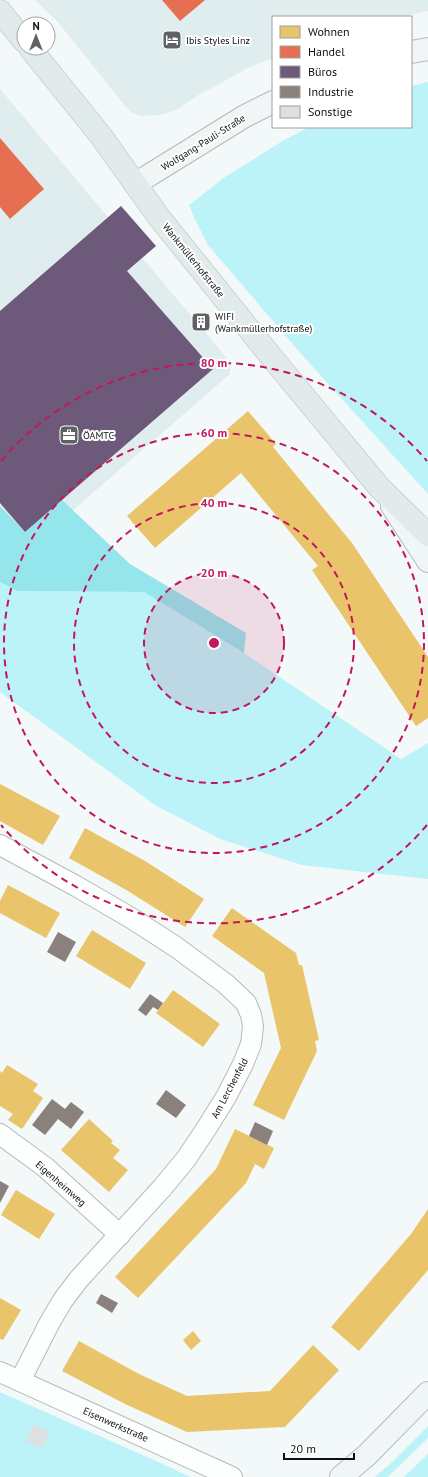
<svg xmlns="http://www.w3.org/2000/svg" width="428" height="1477" font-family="'PT Sans',sans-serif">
<rect width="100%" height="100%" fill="#f3f8f8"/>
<g fill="#e0edee">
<path d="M35,0H428V11L401,17H273V58L250,67L197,96L176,110L160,115L140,116L131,112L122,102L57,21Z"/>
<path d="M0,89L193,318L225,356L230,366V374L72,511L62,500L25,532L0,506Z"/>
</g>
<g fill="#bbf3f9">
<path d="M428,82V494L303,356L208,245L194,217L189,205L225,177L281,142L309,127H411V86Z"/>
<path d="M0,582L17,591L144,592L244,653L401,759L428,743V879L302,865L220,839L155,805L0,692Z"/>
<path d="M0,1392L165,1465L190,1477H0Z"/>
<path d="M428,1426V1438L388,1477H375L389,1465Z"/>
<path d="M428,1454V1477H404Z"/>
</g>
<path fill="#95e5ec" d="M62,500L130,564L246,633L244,653L144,592L17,591L0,582V506L25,532Z"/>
<g fill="#e9c46a">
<path d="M248,411L276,444L273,447L352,543L428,657V718L416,726L312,570L318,566L241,473L155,548L127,516Z"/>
<path d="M0,784L60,816L43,845L0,821Z"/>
<path d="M85,828L145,861L204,899L185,927L128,891L69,858Z"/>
<path d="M8,885L60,913L46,938L0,913V901Z"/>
<path d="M232,908L296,953L299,965H302L319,1040L315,1041L317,1051L284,1120L253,1105L281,1048L264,973L212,936Z"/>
<path d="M92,930L146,963L130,989L76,956Z"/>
<path d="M173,990L220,1024L203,1047L156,1013Z"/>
<path d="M7,1065L38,1084L33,1091L43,1098L22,1129L8,1120L13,1114L0,1106V1071L2,1073Z"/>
<path d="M89,1119L113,1141L111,1143L120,1150L113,1158L128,1170L109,1192L61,1150Z"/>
<path d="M235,1129L274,1148L264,1169L255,1164L246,1183L138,1298L115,1277L216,1169Z"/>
<path d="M16,1190L55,1214L39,1239L1,1215Z"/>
<path d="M428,1209V1270L359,1351L331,1327L411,1234Z"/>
<path d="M0,1298L21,1310L3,1340L0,1339Z"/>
<path d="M193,1331L201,1341L191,1350L183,1340Z"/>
<path d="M79,1341L139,1374L187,1396L270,1391L313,1345L339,1370L285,1427L187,1432L125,1404L62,1371Z"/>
</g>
<g fill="#e76f51">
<path d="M162,0H205L180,21Z"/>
<path d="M0,138L44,189L10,219L0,207Z"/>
<path d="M199,314L208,325L202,330L193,318Z"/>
</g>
<path fill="#6d597a" d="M121,206L156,246L127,271L213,369L25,532L0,503V311Z"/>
<g fill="#8a817c">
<path d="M58,932L76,942L65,962L47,952Z"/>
<path d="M150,994L163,1003L158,1010L153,1007L146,1016L138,1010Z"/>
<path d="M166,1090L186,1105L176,1118L156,1104Z"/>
<path d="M52,1099L65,1109L71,1102L84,1112L71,1129L58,1119L45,1135L32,1125Z"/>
<path d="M255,1122L273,1131L267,1145L249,1136Z"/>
<path d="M0,1181L9,1186L0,1203Z"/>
<path d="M101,1294L118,1303L112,1313L96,1303Z"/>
</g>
<path fill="#dce0e1" d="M34,1424L50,1432L42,1448L26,1441Z"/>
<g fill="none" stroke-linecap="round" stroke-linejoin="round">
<g stroke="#b6baba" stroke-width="22">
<g id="minor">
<path d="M0,845L76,886L131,918L176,947L226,984L246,1003L251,1015L253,1026L251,1044L243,1064L226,1097L206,1129L186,1159L162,1188L79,1279L63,1300L50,1322L20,1381"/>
<path d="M0,1134L45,1167L120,1235"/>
<path d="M0,1372L232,1477"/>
</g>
</g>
<g stroke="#b6baba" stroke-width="24">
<g id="secondary">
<path d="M411,52L428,49"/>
<path d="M135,184L245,116L273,102"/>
<path d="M392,506L428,561"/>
<path d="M341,1477L367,1455L428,1393"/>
</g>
</g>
<g stroke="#d0d2d2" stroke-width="24">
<g id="primary">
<path d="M0,11L24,41"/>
<path d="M30,48L101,136L158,216L269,354L379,487L428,535"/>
</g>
</g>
<use href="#minor" stroke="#fdfefe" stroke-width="20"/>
<use href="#secondary" stroke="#f0f5f5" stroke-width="22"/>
<use href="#primary" stroke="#e1ebec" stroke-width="22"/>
</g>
<circle cx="214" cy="643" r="70" fill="#c2185b" fill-opacity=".12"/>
<g fill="none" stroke="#c2185b" stroke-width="2" stroke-dasharray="7 5">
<circle cx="214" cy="643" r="70"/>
<circle cx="214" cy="643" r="140"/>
<circle cx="214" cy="643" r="210"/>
<path d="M427 825A280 280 0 0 1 1 825M1 461A280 280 0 0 1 427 461"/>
</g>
<defs>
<g id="hotel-square" transform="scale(1)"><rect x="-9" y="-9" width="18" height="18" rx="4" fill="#5e6262" stroke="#fff"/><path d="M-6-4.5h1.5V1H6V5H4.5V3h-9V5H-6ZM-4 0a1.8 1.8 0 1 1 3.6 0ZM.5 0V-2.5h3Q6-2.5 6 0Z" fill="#fff"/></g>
<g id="building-square" transform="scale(1)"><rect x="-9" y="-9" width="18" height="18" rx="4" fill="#5e6262" stroke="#fff"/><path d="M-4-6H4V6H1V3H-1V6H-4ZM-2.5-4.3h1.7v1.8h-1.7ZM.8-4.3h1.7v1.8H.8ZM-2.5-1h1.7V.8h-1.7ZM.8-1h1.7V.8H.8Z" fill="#fff"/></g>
<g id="office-square" transform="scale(1)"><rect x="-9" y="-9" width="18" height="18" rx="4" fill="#5e6262" stroke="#fff"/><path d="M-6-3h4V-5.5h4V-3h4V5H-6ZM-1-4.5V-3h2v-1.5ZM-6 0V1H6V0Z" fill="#fff"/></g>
</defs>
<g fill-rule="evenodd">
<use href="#hotel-square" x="172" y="40"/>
<use href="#building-square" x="201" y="322"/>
<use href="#office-square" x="69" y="435"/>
</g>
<g text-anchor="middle" stroke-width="4" stroke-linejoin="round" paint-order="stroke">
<g font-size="10" fill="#0e1112" stroke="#fff" text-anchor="start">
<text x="186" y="44">Ibis Styles Linz</text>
<text x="215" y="320">WIFI<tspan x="215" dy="12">(Wankmüllerhofstraße)</tspan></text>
<text x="83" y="439">ÖAMTC</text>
</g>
<g font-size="10" fill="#0e1112" stroke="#fff">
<text transform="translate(203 142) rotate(-32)" y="4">Wolfgang-Pauli-Straße</text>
<text transform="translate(194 260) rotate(51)" y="4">Wankmüllerhofstraße</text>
<text transform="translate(229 1088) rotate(-62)" y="4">Am Lerchenfeld</text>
<text transform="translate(61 1183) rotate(41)" y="4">Eigenheimweg</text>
<text transform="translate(116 1424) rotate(24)" y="4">Eisenwerkstraße</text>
</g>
</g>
<circle cx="214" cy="643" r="6" fill="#c2185b" stroke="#fff" stroke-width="2"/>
<g font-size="12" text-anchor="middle" font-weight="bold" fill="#c2185b" stroke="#fff" stroke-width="4" stroke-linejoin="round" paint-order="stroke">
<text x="214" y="367">80 m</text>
<text x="214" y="437">60 m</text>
<text x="214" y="507">40 m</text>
<text x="214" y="577">20 m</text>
</g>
<rect x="272" y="16" width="140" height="112" fill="#ffffff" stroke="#9fa0a0"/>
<rect x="280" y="26" width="20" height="12" fill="#e9c46a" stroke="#9fa0a0"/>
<text x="308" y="36" font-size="12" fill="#0e1112">Wohnen</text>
<rect x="280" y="46" width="20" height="12" fill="#e76f51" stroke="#9fa0a0"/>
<text x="308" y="56" font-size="12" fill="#0e1112">Handel</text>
<rect x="280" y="66" width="20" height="12" fill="#6d597a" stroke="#9fa0a0"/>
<text x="308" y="76" font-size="12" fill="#0e1112">Büros</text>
<rect x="280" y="86" width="20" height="12" fill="#8a817c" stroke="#9fa0a0"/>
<text x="308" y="96" font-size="12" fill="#0e1112">Industrie</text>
<rect x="280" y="106" width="20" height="12" fill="#dce0e1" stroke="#9fa0a0"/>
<text x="308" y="116" font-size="12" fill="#0e1112">Sonstige</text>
<g transform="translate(36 36)"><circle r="19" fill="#ffffff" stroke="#9fa0a0"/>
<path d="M0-3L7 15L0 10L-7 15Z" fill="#5e6262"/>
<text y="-6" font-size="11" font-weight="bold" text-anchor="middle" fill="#0e1112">N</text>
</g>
<path d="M284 1453v6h70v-6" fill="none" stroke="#0e1112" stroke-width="2"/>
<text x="290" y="1453" font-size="12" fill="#0e1112" stroke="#ffffff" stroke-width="3" paint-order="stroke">20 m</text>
</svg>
